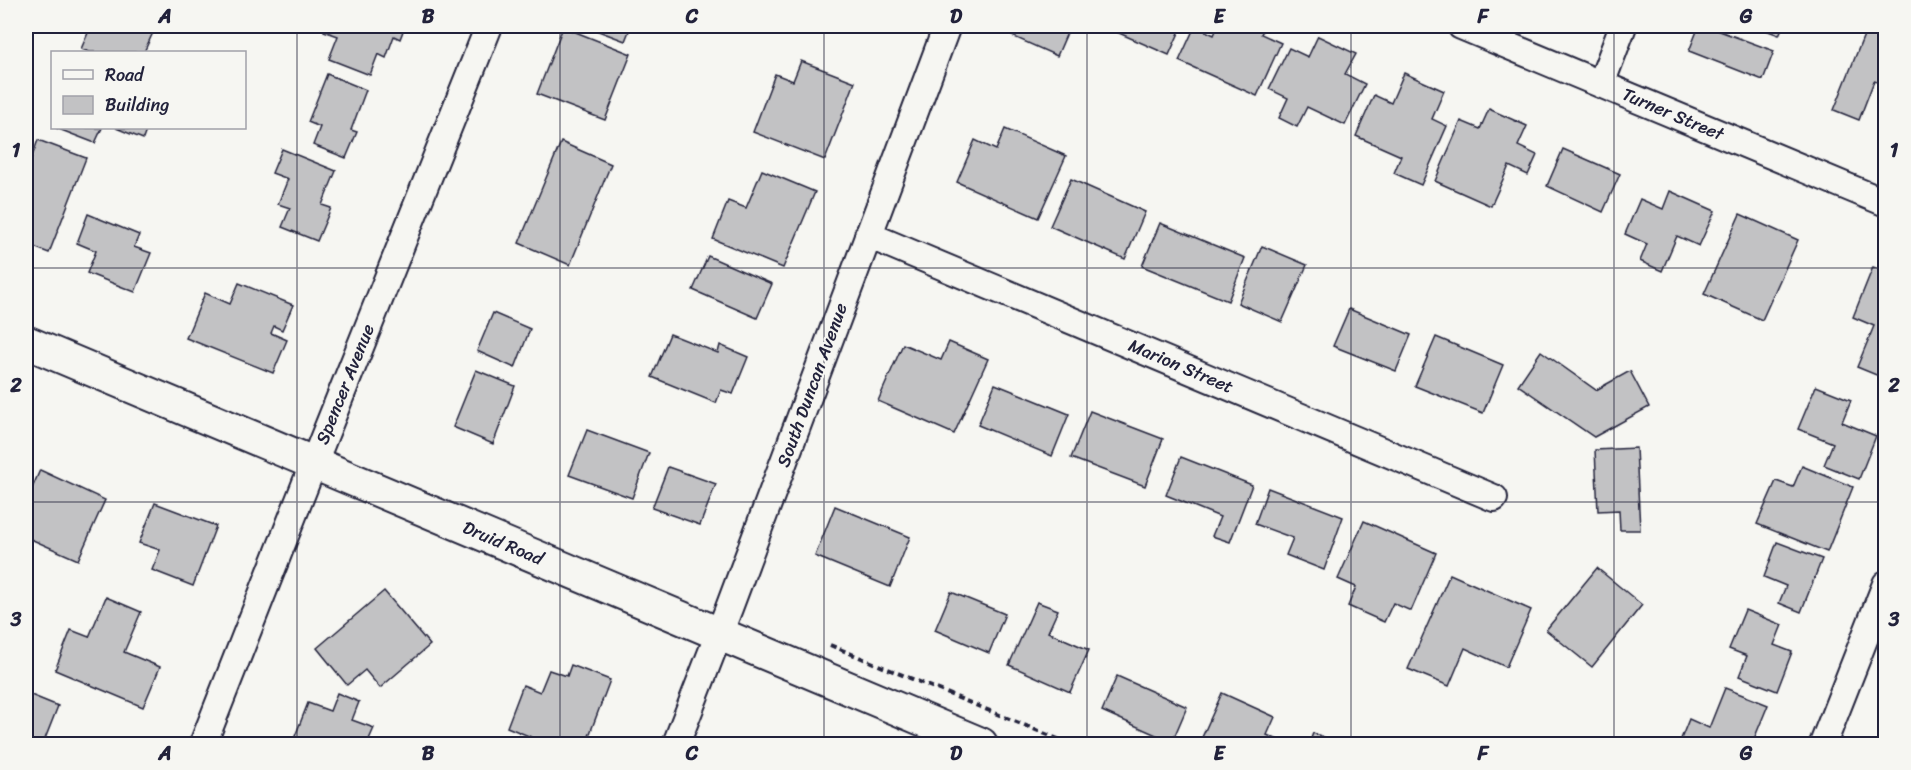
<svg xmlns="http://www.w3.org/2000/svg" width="1911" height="770" font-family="Sriracha,sans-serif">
<rect width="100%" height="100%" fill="#f6f6f2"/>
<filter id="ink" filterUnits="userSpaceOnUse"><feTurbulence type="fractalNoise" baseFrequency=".0167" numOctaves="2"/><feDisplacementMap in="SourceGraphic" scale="12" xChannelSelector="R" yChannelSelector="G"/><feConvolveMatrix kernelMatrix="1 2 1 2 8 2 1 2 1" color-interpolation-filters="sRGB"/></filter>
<g filter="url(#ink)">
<g fill="#c2c2c4" stroke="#22223b" stroke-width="1.5">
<path d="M91,26H156L144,52H90L81,49Z"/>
<path d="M326,26H405L400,39L394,36L386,58L378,54L370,75L329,59L338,36L324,31Z"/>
<path d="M585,26H631L625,41Z"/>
<path d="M1017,26H1070L1057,56L1012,36Z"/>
<path d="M1103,26H1182L1169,55Z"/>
<path d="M1195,26L1214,35L1218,26H1265L1261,34L1281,43L1257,96L1179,61Z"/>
<path d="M1699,26H1706L1774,51L1763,80L1689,51Z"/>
<path d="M1755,26H1783L1779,35Z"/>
<path d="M563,27L631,54L605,120L537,94Z"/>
<path d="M1866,30L1886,38V85L1874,81L1859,120L1834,110Z"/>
<path d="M1318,36L1356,54L1345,74L1365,84L1345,125L1307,107L1297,127L1279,118L1288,98L1269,89L1289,48L1308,57Z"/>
<path d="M801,61L855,82L825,160L753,132L775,74L793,81Z"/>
<path d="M1404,73L1444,91L1432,119L1447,126L1421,185L1394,173L1401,156L1356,136L1374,95L1391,103Z"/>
<path d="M327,74L366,90L351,130L357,132L346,158L313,145L320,127L308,122Z"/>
<path d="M1489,109L1527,126L1518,146L1537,155L1528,175L1509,166L1491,206L1435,181L1461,121L1480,129Z"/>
<path d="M56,128H102L95,143Z"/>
<path d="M116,128H147L143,139Z"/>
<path d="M1005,129L1066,156L1038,218L957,182L975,140L996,150Z"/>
<path d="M38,140L86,158L49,253L26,244V173Z"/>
<path d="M561,142L611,164L570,265L519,243Z"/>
<path d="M282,149L336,171L322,205L331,208L317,241L282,227L290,208L278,204L288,179L272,173Z"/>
<path d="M1563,149L1620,174L1603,212L1547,186Z"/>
<path d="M762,170L815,192L783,268L713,239L728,201L746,208Z"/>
<path d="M1071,179L1145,212L1125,259L1050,226Z"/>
<path d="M1670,191L1715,211L1699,246L1677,236L1662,271L1640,261L1647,244L1625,234L1640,199L1663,209Z"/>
<path d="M88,214L139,235L134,247L151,253L135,292L87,273L96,251L77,243Z"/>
<path d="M1740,214L1798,240L1762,320L1704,294Z"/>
<path d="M1160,223L1245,258L1228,301L1142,266Z"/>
<path d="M1262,246L1307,265L1282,322L1238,303Z"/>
<path d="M708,256L772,284L757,318L693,290Z"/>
<path d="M1873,267L1886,272V379L1857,367L1874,326L1853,317Z"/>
<path d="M239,283L293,305L282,330L274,326L271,333L287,340L273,373L186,338L205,293L230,304Z"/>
<path d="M1349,309L1411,335L1396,371L1333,346Z"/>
<path d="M493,313L530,329L515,368L477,351Z"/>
<path d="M670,334L718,353L720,345L748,357L733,394L721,390L716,403L652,377Z"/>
<path d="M1436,337L1503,365L1483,413L1415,386Z"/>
<path d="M949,342L988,359L954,434L878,401L903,344L941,360Z"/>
<path d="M1541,351L1596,390L1630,371L1649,407L1594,437L1518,385Z"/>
<path d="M476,370L515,386L493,444L453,427Z"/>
<path d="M995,384L1069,414L1052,456L978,425Z"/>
<path d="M1816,386L1851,400L1842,422L1876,436L1859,479L1824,465L1833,443L1798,429Z"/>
<path d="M1090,411L1163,439L1145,486L1071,458Z"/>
<path d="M587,430L649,453L632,498L569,475Z"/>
<path d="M1636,448L1640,530H1620L1619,510L1598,511L1595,450Z"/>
<path d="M1181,457L1252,485L1230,542L1212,536L1220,517L1166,495Z"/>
<path d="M1802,466L1853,487L1827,552L1757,524L1776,481L1793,487Z"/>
<path d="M668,467L716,484L700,525L652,508Z"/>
<path d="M40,470L105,500L78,560L26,537V502Z"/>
<path d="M1268,488L1343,517L1324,570L1286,555L1293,538L1255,524Z"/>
<path d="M155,503L216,526L193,586L152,570L160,550L139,543Z"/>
<path d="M835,506L910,537L890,587L815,556Z"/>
<path d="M1364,521L1436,553L1411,611L1393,603L1384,622L1348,606L1356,587L1338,579Z"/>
<path d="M1777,542L1822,559L1801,612L1779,603L1786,586L1764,577Z"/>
<path d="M1597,568L1642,605L1592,667L1546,630Z"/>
<path d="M1450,574L1531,610L1506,667L1465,648L1449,686L1408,669Z"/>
<path d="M384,591L430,645L380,688L365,670L347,685L317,648Z"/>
<path d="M951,592L1005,614L989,653L935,630Z"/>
<path d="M106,597L141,612L124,652L160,667L143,707L55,670L71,630L89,637Z"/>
<path d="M1037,602L1058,610L1048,632L1089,650L1070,692L1009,665Z"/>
<path d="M1745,610L1782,625L1774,645L1792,652L1777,691L1739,676L1747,656L1729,649Z"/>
<path d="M571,665L610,680L586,744H548L507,727L523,685L540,692L549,670L567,676Z"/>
<path d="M1117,676L1187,707L1172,742L1102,711Z"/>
<path d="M1725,688L1768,705L1752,744H1695L1681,739L1689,719L1709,728Z"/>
<path d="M26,693L58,706L43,744L26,739Z"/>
<path d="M337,693L359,702L352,720L374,728L367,744H292L308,703L330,711Z"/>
<path d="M1222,693L1275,717L1267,735L1285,743L1284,744H1199Z"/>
<path d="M1313,733L1334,741L1332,744H1309Z"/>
</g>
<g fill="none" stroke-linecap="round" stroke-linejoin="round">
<g stroke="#22223b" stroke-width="30">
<g id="minor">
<path d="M1461,26L1886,203"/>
<path d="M1601,84L1623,26"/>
<path d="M868,235L1494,498"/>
<path d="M203,744L324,437L489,26"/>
<path d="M676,744L729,608L947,26"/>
<path d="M1823,744L1886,584"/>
</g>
</g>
<g stroke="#22223b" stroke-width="36">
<path id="tertiary" d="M26,342L981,744"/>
</g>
<path stroke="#22223b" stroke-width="4" stroke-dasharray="6 4.5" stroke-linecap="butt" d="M830,645L1070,744"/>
<use href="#minor" stroke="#f6f6f2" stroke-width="26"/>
<use href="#tertiary" stroke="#f6f6f2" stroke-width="32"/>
</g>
</g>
<path fill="none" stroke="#22223b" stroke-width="1.5" stroke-opacity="0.55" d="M297,26V744M560,26V744M824,26V744M1087,26V744M1351,26V744M1614,26V744M26,268H1886M26,502H1886"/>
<g text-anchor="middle" stroke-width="4.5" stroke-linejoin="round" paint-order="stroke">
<g font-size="18" fill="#22223b" stroke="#f6f6f2">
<text transform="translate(1673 114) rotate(23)" y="6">Turner Street</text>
<text transform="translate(1181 366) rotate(23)" y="6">Marion Street</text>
<text transform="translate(345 384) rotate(-68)" y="6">Spencer Avenue</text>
<text transform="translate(812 385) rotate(-70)" y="6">South Duncan Avenue</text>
<text transform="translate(503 543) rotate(23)" y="6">Druid Road</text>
</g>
</g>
<rect width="1911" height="770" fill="none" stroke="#f6f6f2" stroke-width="66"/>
<rect x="51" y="51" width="195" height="78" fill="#f6f6f2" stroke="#a1a1a9" stroke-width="1.5"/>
<rect x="63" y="70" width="30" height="9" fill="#f6f6f2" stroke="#a1a1a9" stroke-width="1.5"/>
<text x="105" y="81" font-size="18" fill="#22223b">Road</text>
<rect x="63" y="96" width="30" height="18" fill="#c2c2c4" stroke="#a1a1a9" stroke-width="1.5"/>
<text x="105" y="111" font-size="18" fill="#22223b">Building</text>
<rect x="33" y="33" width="1845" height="704" fill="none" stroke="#22223b" stroke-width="2"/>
<g font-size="20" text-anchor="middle" font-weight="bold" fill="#22223b">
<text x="165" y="23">A</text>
<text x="428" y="23">B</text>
<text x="692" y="23">C</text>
<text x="956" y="23">D</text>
<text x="1219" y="23">E</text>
<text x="1483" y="23">F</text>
<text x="1746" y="23">G</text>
<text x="16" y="157">1</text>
<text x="1894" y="157">1</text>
<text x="16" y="392">2</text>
<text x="1894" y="392">2</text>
<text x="16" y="626">3</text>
<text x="1894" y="626">3</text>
<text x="165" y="760">A</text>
<text x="428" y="760">B</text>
<text x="692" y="760">C</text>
<text x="956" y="760">D</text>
<text x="1219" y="760">E</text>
<text x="1483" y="760">F</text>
<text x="1746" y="760">G</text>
</g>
</svg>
